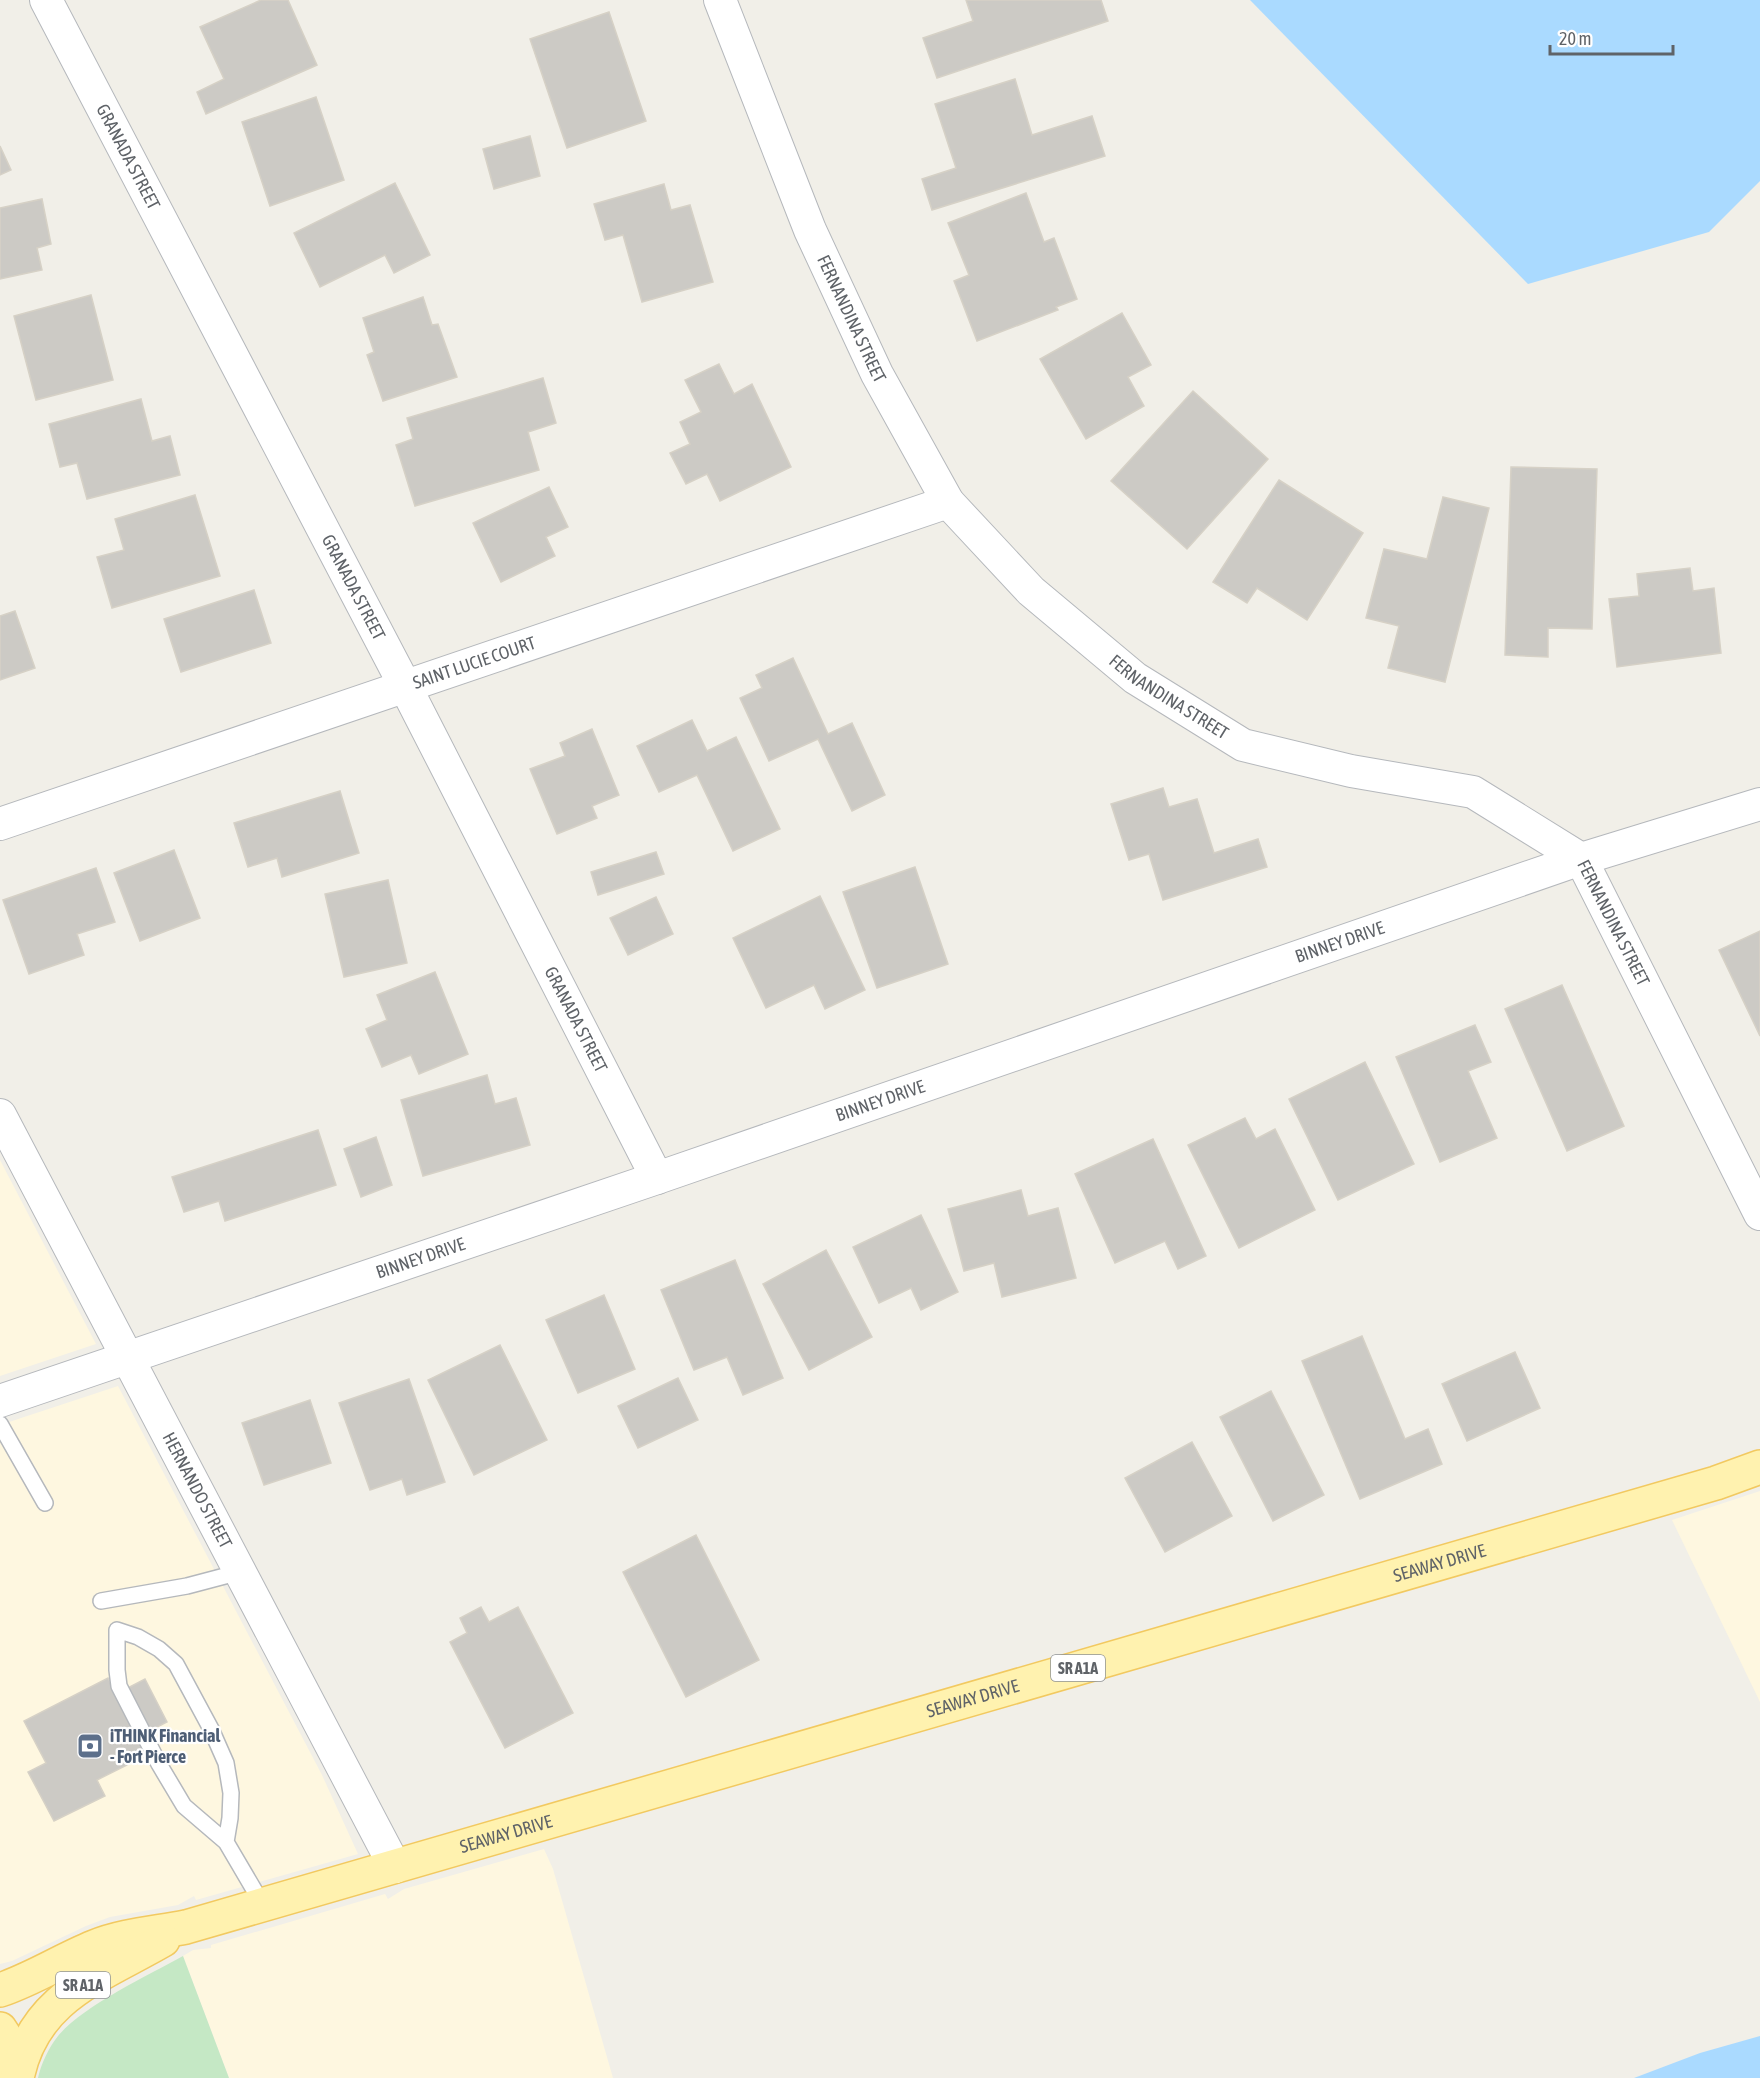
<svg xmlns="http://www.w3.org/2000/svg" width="1760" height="2078" font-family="'Asap Condensed',sans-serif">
<rect width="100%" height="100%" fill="#f1efe8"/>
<g fill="#fef7e0">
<path d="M0,1160L96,1344L0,1376Z"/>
<path d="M118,1386L322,1775L358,1854L196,1900L194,1896L178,1905L110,1917L86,1926L12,1961L0,1964V1425Z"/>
<path d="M1760,1491V1702L1672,1520Z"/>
<path d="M544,1849L553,1869L613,2078H229L183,1956L193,1950L211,1948V1945L385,1894L388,1899L404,1889Z"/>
</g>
<path fill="#c5e8c5" d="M183,1956L229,2078H38C41,2064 49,2047 58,2036C83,2006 147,1976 183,1956Z"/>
<g fill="#aadaff">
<path d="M1250,0H1760V181L1709,232L1528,284Z"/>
<path d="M1760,2015V2078H1589Z"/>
</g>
<path fill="#f1efe8" d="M1760,2012V2036L1700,2053L1634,2078H1586L1587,2075L1657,2041Z"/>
<g fill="#cccac5" stroke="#d6d1c6" stroke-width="1.5">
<path d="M261,0H288L317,65L206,114L197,92L224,79L200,27Z"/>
<path d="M966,0H1101L1108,21L937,78L923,38L973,21Z"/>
<path d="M609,12L646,121L567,148L530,39Z"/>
<path d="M1015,79L1032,135L1092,116L1105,156L932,210L922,179L956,168L935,104Z"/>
<path d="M316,97L344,180L270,206L242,122Z"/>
<path d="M530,136L540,176L494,189L483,149Z"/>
<path d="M0,146L11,170L0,175Z"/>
<path d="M395,183L430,255L394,273L385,255L320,287L294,233Z"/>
<path d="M664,184L671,210L690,205L713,282L642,302L623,235L605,240L594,204Z"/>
<path d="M1026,193L1044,242L1054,238L1077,299L1056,307L1058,310L977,341L954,281L969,275L948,223Z"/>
<path d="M42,199L51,244L37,248L42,270L0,279V208Z"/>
<path d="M91,295L113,380L36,400L14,316Z"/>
<path d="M423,297L432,325L438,324L457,377L383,401L367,355L374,352L363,318Z"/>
<path d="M1122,313L1151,365L1128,377L1144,406L1086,439L1040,359Z"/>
<path d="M719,364L734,394L752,384L791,467L720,501L707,474L686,484L670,453L690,444L680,422L701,412L685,380Z"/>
<path d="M543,378L556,423L528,432L539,470L415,506L396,445L413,439L407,418Z"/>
<path d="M1193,391L1268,459L1187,549L1111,481Z"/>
<path d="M141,399L152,441L170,436L180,475L87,499L77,463L60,467L49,424Z"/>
<path d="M1511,467L1597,469L1592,629L1548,628V657L1505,655Z"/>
<path d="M1279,480L1363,533L1307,620L1257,588L1247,603L1213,582Z"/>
<path d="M549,487L568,527L546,537L555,556L501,582L473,523Z"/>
<path d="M195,495L220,576L112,608L97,557L124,550L115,519Z"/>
<path d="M1443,497L1489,508L1445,682L1388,668L1399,626L1366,618L1384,549L1427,559Z"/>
<path d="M1690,568L1693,591L1714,588L1721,653L1617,667L1609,599L1639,596L1637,574Z"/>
<path d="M254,590L271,643L181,672L164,619Z"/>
<path d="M15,611L35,668L0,680V616Z"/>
<path d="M793,658L828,734L852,723L885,795L852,811L818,739L769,761L740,698L762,688L756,675Z"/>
<path d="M692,720L707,751L736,737L780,829L733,851L697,775L659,792L637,746Z"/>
<path d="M592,729L619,795L592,806L597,818L557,834L530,769L565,756L560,743Z"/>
<path d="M1163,788L1169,807L1197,799L1214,853L1258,839L1267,867L1163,900L1149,854L1129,860L1111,804Z"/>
<path d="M340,791L359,853L282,877L277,858L248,867L234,823Z"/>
<path d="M174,850L200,918L140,941L114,873Z"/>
<path d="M656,852L664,874L598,895L591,872Z"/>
<path d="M915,867L948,964L877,988L843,892Z"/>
<path d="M96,868L115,922L77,934L84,955L29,974L3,900Z"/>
<path d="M388,880L407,963L344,977L325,894Z"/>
<path d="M820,896L865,990L825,1009L814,985L766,1008L733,938Z"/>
<path d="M656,897L673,934L628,955L610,918Z"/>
<path d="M1760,931V1036L1719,950Z"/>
<path d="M435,972L468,1054L419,1074L411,1055L382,1067L366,1029L387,1020L377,995Z"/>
<path d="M1562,985L1624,1126L1567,1151L1505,1009Z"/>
<path d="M1475,1025L1491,1062L1468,1071L1497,1138L1440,1162L1396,1057Z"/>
<path d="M1365,1062L1414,1164L1338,1200L1289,1099Z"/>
<path d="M487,1075L495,1104L516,1098L530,1145L423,1176L401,1100Z"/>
<path d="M1245,1118L1256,1139L1275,1129L1315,1210L1239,1248L1188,1145Z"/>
<path d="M318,1130L336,1185L225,1221L219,1201L184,1212L172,1177Z"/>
<path d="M376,1137L392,1185L361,1197L344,1149Z"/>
<path d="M1153,1139L1206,1256L1178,1269L1165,1241L1115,1263L1075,1174Z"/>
<path d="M1021,1190L1028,1216L1058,1208L1076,1278L1002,1297L994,1263L964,1271L948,1209Z"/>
<path d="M921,1215L958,1292L921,1310L911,1288L879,1303L853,1247Z"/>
<path d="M826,1250L872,1337L809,1370L763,1284Z"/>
<path d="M735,1260L783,1378L743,1395L727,1357L694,1370L661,1290Z"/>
<path d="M604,1295L635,1369L578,1393L546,1320Z"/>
<path d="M1362,1336L1405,1439L1428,1429L1442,1464L1360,1499L1302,1361Z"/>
<path d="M500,1345L547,1440L474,1475L428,1380Z"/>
<path d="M1515,1352L1540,1408L1467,1441L1442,1384Z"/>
<path d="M678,1378L698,1420L638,1448L618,1406Z"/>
<path d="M409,1379L445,1482L407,1495L402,1479L370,1490L339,1403Z"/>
<path d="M1271,1391L1324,1495L1273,1521L1220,1417Z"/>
<path d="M310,1400L331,1463L264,1485L242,1423Z"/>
<path d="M1192,1442L1232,1516L1165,1552L1125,1478Z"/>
<path d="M696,1535L759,1660L686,1697L623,1572Z"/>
<path d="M481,1607L489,1622L518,1607L573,1713L505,1748L450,1642L467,1633L460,1618Z"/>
<path d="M108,1678L147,1755L97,1780L105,1796L54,1821L28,1772L46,1763L24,1721Z"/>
<path d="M145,1679L167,1722L138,1737L116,1694Z"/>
</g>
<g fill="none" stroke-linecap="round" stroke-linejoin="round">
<g stroke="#b5b8bc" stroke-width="18">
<g id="lane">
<path d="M0,1424L45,1503"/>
<path d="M101,1601L187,1586L240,1572"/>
<path d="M226,1842L230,1818L231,1793L226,1763L211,1729L176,1664L159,1649L138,1637L117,1630V1670L119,1686L159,1764L184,1806L226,1842L263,1905"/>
</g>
</g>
<g stroke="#b5b8bc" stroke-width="34">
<g id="street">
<path id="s1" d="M46,0L405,686L657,1178"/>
<path id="s2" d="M720,0L810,230L877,374L948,502L1031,591L1135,678L1243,745L1351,771L1473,792L1581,859L1760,1214"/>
<path id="s3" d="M0,824L948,502"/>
<path id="s4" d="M0,1115L395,1867"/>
<path id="s5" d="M0,1401L657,1178L1581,859L1760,804"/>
</g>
</g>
<g stroke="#f2c960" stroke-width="36">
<g id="primary">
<path id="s6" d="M0,1990C33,1979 62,1960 94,1947C123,1935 156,1933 186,1927L1716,1483L1760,1467"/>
<path d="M0,2029C11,2044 15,2060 16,2078"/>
<path d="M17,2078C33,1997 99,1977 163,1940"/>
</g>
</g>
<use href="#lane" stroke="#fff" stroke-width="15"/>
<use href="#street" stroke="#fff" stroke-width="32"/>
<use href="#primary" stroke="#fff2af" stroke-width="33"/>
</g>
<defs>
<g id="bank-square" transform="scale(1.35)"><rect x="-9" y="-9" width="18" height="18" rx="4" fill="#5c6f8a" stroke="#fff"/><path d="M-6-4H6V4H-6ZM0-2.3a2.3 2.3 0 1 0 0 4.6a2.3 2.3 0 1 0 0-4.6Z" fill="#fff"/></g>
</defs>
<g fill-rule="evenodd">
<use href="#bank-square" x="90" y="1746"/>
</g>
<g text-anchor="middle" stroke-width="4.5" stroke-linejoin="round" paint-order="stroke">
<g fill="#fff" stroke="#8f9295" stroke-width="1.5">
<rect x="1051" y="1655" width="54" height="26" rx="4.5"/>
<rect x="56" y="1972" width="54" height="26" rx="4.5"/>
</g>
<g font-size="16" font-weight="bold" fill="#5f6368">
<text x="1078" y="1674">SR A1A</text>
<text x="83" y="1991">SR A1A</text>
</g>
<g font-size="18" fill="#5f6368" stroke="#fff">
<text dy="6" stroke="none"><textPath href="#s1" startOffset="177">GRANADA STREET</textPath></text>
<text dy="6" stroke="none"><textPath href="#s2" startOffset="345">FERNANDINA STREET</textPath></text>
<text dy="6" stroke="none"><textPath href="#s1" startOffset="663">GRANADA STREET</textPath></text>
<text dy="6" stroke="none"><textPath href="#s3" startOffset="501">SAINT LUCIE COURT</textPath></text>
<text dy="6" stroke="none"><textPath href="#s2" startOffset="848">FERNANDINA STREET</textPath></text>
<text dy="6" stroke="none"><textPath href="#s2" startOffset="1370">FERNANDINA STREET</textPath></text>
<text dy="6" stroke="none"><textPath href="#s5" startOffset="1416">BINNEY DRIVE</textPath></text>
<text dy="6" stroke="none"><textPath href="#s1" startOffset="1149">GRANADA STREET</textPath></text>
<text dy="6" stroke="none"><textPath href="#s5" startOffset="930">BINNEY DRIVE</textPath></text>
<text dy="6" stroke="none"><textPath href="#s5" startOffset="444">BINNEY DRIVE</textPath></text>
<text dy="6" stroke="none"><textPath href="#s4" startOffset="424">HERNANDO STREET</textPath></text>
<text dy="6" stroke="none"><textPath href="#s6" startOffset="1503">SEAWAY DRIVE</textPath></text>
<text dy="6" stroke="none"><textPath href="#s6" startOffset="1017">SEAWAY DRIVE</textPath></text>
<text dy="6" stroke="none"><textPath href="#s6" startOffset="531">SEAWAY DRIVE</textPath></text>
</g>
<g font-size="18" font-weight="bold" fill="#4e5e75" stroke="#fff" text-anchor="start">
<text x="110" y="1742">iTHINK Financial<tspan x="110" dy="21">- Fort Pierce</tspan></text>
</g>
</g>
<path d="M1550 45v9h123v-9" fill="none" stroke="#5f6368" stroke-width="3"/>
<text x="1559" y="45" font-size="18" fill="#5f6368" stroke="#ffffff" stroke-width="4.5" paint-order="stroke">20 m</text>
</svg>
